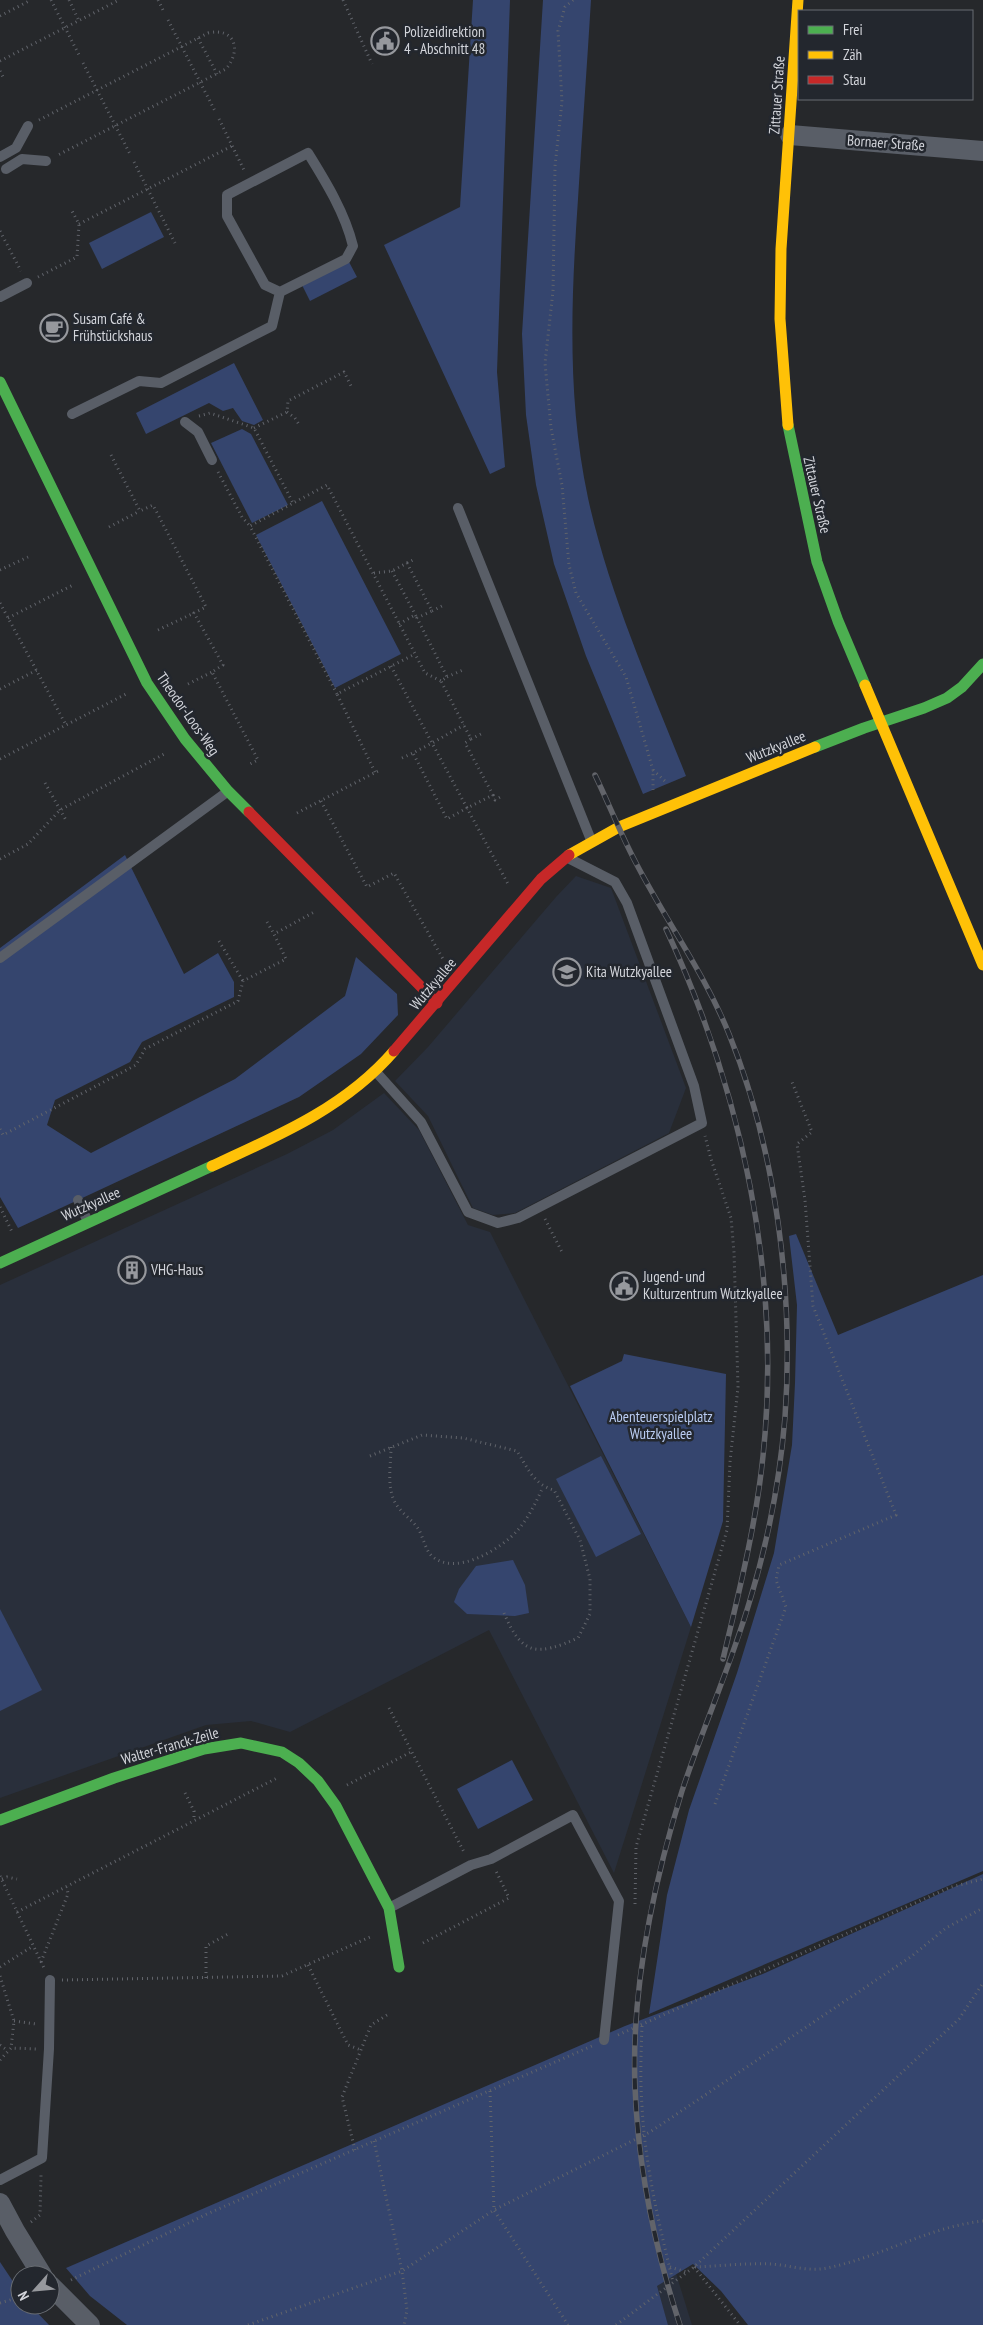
<svg xmlns="http://www.w3.org/2000/svg" width="983" height="2325" font-family="'PT Sans Narrow',sans-serif">
<rect width="100%" height="100%" fill="#26282b"/>
<g fill="#292f3b">
<path d="M576,876L611,888L686,1088L669,1133L515,1213L493,1215L473,1208L428,1116L395,1081L428,1047L556,897Z"/>
<path d="M384,1093L419,1130L468,1225L490,1232L691,1627L614,1873L489,1630L290,1732L251,1721L206,1725L0,1798V1285L287,1154L333,1130Z"/>
<path d="M674,2267L692,2325H668L656,2286Z"/>
</g>
<g fill="#35456e">
<path d="M473,0H510L497,372L505,467L490,474L384,245L460,207Z"/>
<path d="M543,0H591C587,66 582,133 578,199C571,300 567,399 588,498C609,594 650,685 686,776L643,794L586,656L554,564L536,485L526,415L522,334Z"/>
<path d="M151,212L164,237L102,269L89,243Z"/>
<path d="M349,262L357,277L310,301L302,285Z"/>
<path d="M234,363L263,420L254,425L242,421L233,408L223,411L209,403L146,434L136,413Z"/>
<path d="M242,429L251,434L288,505L252,523L211,443Z"/>
<path d="M322,501L401,654L335,688L256,535Z"/>
<path d="M125,855L184,974L218,953L234,982V997L142,1042L130,1062L55,1100L47,1125L91,1153L235,1079L345,996L356,957L397,994L398,1015L361,1054L299,1097L18,1228L0,1197V948Z"/>
<path d="M796,1234L838,1335L983,1275V1871L649,2014L667,1895L689,1810L737,1673L774,1553L792,1445L795,1383L797,1305L789,1236Z"/>
<path d="M624,1354L726,1374L723,1521L691,1627L570,1386L622,1361Z"/>
<path d="M601,1456L641,1534L596,1557L556,1479Z"/>
<path d="M513,1560L525,1585L529,1613L515,1616L467,1614L454,1602L459,1589L476,1566Z"/>
<path d="M0,1609L42,1690L0,1711Z"/>
<path d="M512,1760L533,1800L478,1829L457,1789Z"/>
<path d="M983,1874V2325H748L721,2291L693,2264L657,2286L668,2325H127L90,2296L66,2268L625,2026L765,1973Z"/>
<path d="M0,2262L20,2292V2305H30L49,2325H0Z"/>
</g>
<g fill="none" stroke-linecap="round" stroke-linejoin="round">
<g stroke="#61646b" stroke-width="3" stroke-dasharray="1 4" stroke-linecap="butt">
<path d="M51,0L79,55"/>
<path d="M69,0L79,21"/>
<path d="M158,0L164,12"/>
<path d="M343,0L372,64"/>
<path d="M573,0L565,7L558,31L562,102L555,166L553,291L545,363L551,428L562,485L569,565L576,593L626,677L653,770V790"/>
<path d="M0,16L31,0"/>
<path d="M168,20L215,111"/>
<path d="M198,38L217,74"/>
<path d="M0,61L119,0"/>
<path d="M83,63L130,154"/>
<path d="M0,71L4,79"/>
<path d="M219,119L244,170"/>
<path d="M39,120L208,33C235,27 242,50 226,69L58,155"/>
<path d="M134,162L175,243"/>
<path d="M79,224L232,146"/>
<path d="M0,231L21,271"/>
<path d="M38,277L77,257L79,224L72,211"/>
<path d="M287,412L295,418L300,426"/>
<path d="M199,416L210,413L254,428L293,503"/>
<path d="M254,428L287,412L288,401L344,372L352,388"/>
<path d="M111,455L140,511L153,505L206,607L194,613L223,665L212,672L258,760L250,764"/>
<path d="M218,472L242,517L250,526"/>
<path d="M109,527L140,511"/>
<path d="M407,563L415,559"/>
<path d="M0,570L28,557"/>
<path d="M392,571L417,618"/>
<path d="M374,573L392,571L407,563L432,611L417,618L447,677L441,681L471,739L465,743L493,795L467,808L432,743L464,725"/>
<path d="M0,603L66,725"/>
<path d="M432,611L442,606"/>
<path d="M8,618L73,585"/>
<path d="M399,624L415,615"/>
<path d="M158,630L194,613"/>
<path d="M391,666L432,743L413,753L447,819L467,808L508,884"/>
<path d="M447,677L463,670"/>
<path d="M188,684L212,672"/>
<path d="M0,689L37,670"/>
<path d="M337,694L250,526L327,485L425,673L441,681"/>
<path d="M471,739L483,733"/>
<path d="M402,758L413,753"/>
<path d="M0,759L128,693"/>
<path d="M653,770L667,783"/>
<path d="M375,772L337,694L415,654"/>
<path d="M45,783L67,822"/>
<path d="M493,795L495,800L502,796"/>
<path d="M321,801L367,887L394,873L443,959"/>
<path d="M297,813L380,770"/>
<path d="M0,859L28,844L60,810L166,753"/>
<path d="M267,922L274,934"/>
<path d="M219,941L243,981"/>
<path d="M0,1129L3,1135L136,1065L145,1049L238,1001L243,981L286,959L274,934L316,911"/>
<path d="M0,1207L13,1234"/>
<path d="M545,1219L563,1254"/>
<path d="M391,1447C391,1465 386,1488 396,1504C402,1514 413,1520 419,1530C423,1537 426,1552 433,1557C457,1576 501,1549 518,1530C529,1517 536,1502 543,1487"/>
<path d="M370,1456L422,1435L463,1438L517,1451C527,1467 534,1485 554,1490L580,1540L590,1579V1614L578,1638C537,1656 522,1656 504,1613"/>
<path d="M389,1708L465,1854"/>
<path d="M347,1785L411,1752"/>
<path d="M185,1793L194,1811V1820"/>
<path d="M715,1804L786,1607L776,1580L779,1565L896,1515L813,1306L805,1200L797,1144L812,1132L792,1082"/>
<path d="M0,1876L44,1968"/>
<path d="M2,1879L7,1877L17,1879"/>
<path d="M635,1904L636,1847L727,1530L730,1462L738,1387L734,1252L731,1218L711,1159L705,1136"/>
<path d="M17,1912L279,1777"/>
<path d="M423,1943L509,1898L496,1871"/>
<path d="M41,1962L68,1894L67,1887"/>
<path d="M308,1965L348,2045L361,2050"/>
<path d="M0,1967L33,1946"/>
<path d="M0,1976L14,2021L11,2048"/>
<path d="M206,1978V1946L230,1933"/>
<path d="M62,1980L282,1976L370,1937"/>
<path d="M14,2021L36,2024"/>
<path d="M642,2026C641,2052 640,2079 642,2106C645,2165 659,2224 673,2282"/>
<path d="M618,2035L951,1887L983,1879"/>
<path d="M0,2045L7,2050"/>
<path d="M0,2060L11,2048L37,2049"/>
<path d="M490,2091L494,2210L568,2325"/>
<path d="M374,2141L402,2271L407,2310L404,2325"/>
<path d="M355,2150L342,2097L371,2025L387,2015"/>
<path d="M31,2222L40,2215L41,2175"/>
<path d="M670,2267L686,2272"/>
<path d="M694,2267L740,2325"/>
<path d="M695,2267C719,2266 746,2263 770,2264C789,2265 808,2272 827,2268C881,2257 928,2227 983,2221"/>
<path d="M71,2280L207,2214L592,2046"/>
<path d="M0,2303L20,2297"/>
<path d="M248,2325L402,2271L494,2210L650,2132L912,1956L946,1928L983,1908"/>
<path d="M616,2325L694,2267L959,2019L983,1983"/>
</g>
<g stroke="#595e67" stroke-width="10">
<path d="M0,157L16,148L28,126"/>
<path d="M6,169L22,159L46,161"/>
<path d="M0,297L27,283"/>
<path d="M72,414L139,381L161,383L272,326L280,292L346,259L353,246C345,213 326,182 308,153L227,195V216L265,285L280,292"/>
<path d="M185,422L198,432L212,460"/>
<path d="M458,508L591,840"/>
<path d="M0,958L227,792"/>
<path d="M377,1073L421,1122L468,1212L498,1223L518,1218L702,1123L694,1086L627,903L615,882L570,859"/>
<path d="M78,1200L88,1222"/>
<path d="M389,1908L471,1865L491,1859L573,1815L619,1901L604,2040"/>
<path d="M0,2180L42,2158L49,2049L50,1980"/>
</g>
<g stroke="#595e67" stroke-width="20">
<path d="M790,135L983,151"/>
<path d="M0,2203L15,2231L42,2275"/>
<path d="M50,2285L90,2325"/>
</g>
<g stroke="#4caf50" stroke-width="11">
<path d="M0,382L147,683L185,739L228,791L249,812"/>
<path d="M788,425L817,562L838,621L865,685"/>
<path d="M815,747L864,728L924,708L947,698L962,687L983,664"/>
<path d="M0,1263L212,1166"/>
<path d="M0,1820L114,1778L204,1749L241,1743L282,1752L299,1763L318,1781L336,1806L389,1908L399,1967"/>
</g>
<g stroke="#ffc107" stroke-width="11">
<path d="M788,425L780,319L781,249L798,0"/>
<path d="M865,685L983,965"/>
<path d="M569,855L619,827L815,747"/>
<path d="M212,1166C278,1136 346,1107 394,1051"/>
</g>
<g stroke="#c62828" stroke-width="11">
<path d="M249,812L437,1003"/>
<path d="M394,1051L541,879L569,855"/>
</g>
<g stroke="#62646a" stroke-width="5.5">
<g id="rail">
<path d="M595,775C609,804 621,835 636,863C666,921 705,974 729,1034C776,1150 794,1292 785,1417C780,1479 768,1541 750,1600C731,1665 703,1727 682,1791C653,1885 631,1988 635,2087C638,2167 655,2249 680,2325"/>
<path d="M666,929C742,1092 782,1277 763,1456C756,1525 739,1592 723,1659"/>
</g>
</g>
<use href="#rail" stroke="#23272e" stroke-width="4" stroke-dasharray="11" stroke-linecap="butt"/>
</g>
<defs>
<g id="civic-ring" transform="scale(1.4375)"><circle r="9.5" fill="#23272e" stroke="#96989d" stroke-width="1.5"/><path d="M-.6-6.5H3V-4.5H.6V-3L4-1V1h2V6H-6V1h2V-1L-.6-3ZM-1.2 2.5V6h2.4V2.5Z" fill="#96989d"/></g>
<g id="cafe-ring" transform="scale(1.4375)"><circle r="9.5" fill="#23272e" stroke="#96989d" stroke-width="1.5"/><path d="M-5.5-4.5H6V0H3Q3 3.5 0 3.5H-2.5Q-5.5 3.5-5.5 0ZM3-3.2v2h1.7v-2ZM-6 4.5H4V6H-6Z" fill="#96989d"/></g>
<g id="school-ring" transform="scale(1.4375)"><circle r="9.5" fill="#23272e" stroke="#96989d" stroke-width="1.5"/><path d="M0-5L7-2L0 1L-7-2ZM-4 1L0 2.5L4 1V4Q0 6-4 4Z" fill="#96989d"/></g>
<g id="building-ring" transform="scale(1.4375)"><circle r="9.5" fill="#23272e" stroke="#96989d" stroke-width="1.5"/><path d="M-4-6H4V6H1V3H-1V6H-4ZM-2.5-4.3h1.7v1.8h-1.7ZM.8-4.3h1.7v1.8H.8ZM-2.5-1h1.7V.8h-1.7ZM.8-1h1.7V.8H.8Z" fill="#96989d"/></g>
</defs>
<g fill-rule="evenodd">
<use href="#civic-ring" x="385" y="41"/>
<use href="#cafe-ring" x="54" y="328"/>
<use href="#school-ring" x="567" y="972"/>
<use href="#building-ring" x="132" y="1270"/>
<use href="#civic-ring" x="624" y="1286"/>
</g>
<g text-anchor="middle" stroke-width="5" stroke-linejoin="round" paint-order="stroke">
<g font-size="15" fill="#d3d5db" stroke="#23272e" text-anchor="start">
<text x="404" y="37">Polizeidirektion<tspan x="404" dy="17">4 - Abschnitt 48</tspan></text>
<text x="73" y="324">Susam Café &amp;<tspan x="73" dy="17">Frühstückshaus</tspan></text>
<text x="586" y="977">Kita Wutzkyallee</text>
<text x="151" y="1275">VHG-Haus</text>
<text x="643" y="1282">Jugend- und<tspan x="643" dy="17">Kulturzentrum Wutzkyallee</tspan></text>
</g>
<g font-size="15" fill="#d3d5db" stroke="#23272e">
<text transform="translate(777 95) rotate(-86)" y="5">Zittauer Straße</text>
<text transform="translate(886 143) rotate(4)" y="5">Bornaer Straße</text>
<text transform="translate(817 495) rotate(77)" y="5">Zittauer Straße</text>
<text transform="translate(188 714) rotate(55)" y="5">Theodor-Loos-Weg</text>
<text transform="translate(776 747) rotate(-22)" y="5">Wutzkyallee</text>
<text transform="translate(433 984) rotate(-50)" y="5">Wutzkyallee</text>
<text transform="translate(91 1204) rotate(-24)" y="5">Wutzkyallee</text>
<text transform="translate(170 1746) rotate(-16)" y="5">Walter-Franck-Zeile</text>
</g>
<g font-size="15" fill="#baccf2" stroke="#23272e">
<text x="661" y="1422">Abenteuerspielplatz<tspan x="661" dy="17">Wutzkyallee</tspan></text>
</g>
</g>
<rect x="798" y="10" width="175" height="90" fill="#23272e" stroke="#696d73"/>
<rect x="808" y="26" width="25" height="8" fill="#4caf50" stroke="#696d73"/>
<text x="843" y="35" font-size="15" fill="#d3d5db">Frei</text>
<rect x="808" y="51" width="25" height="8" fill="#ffc107" stroke="#696d73"/>
<text x="843" y="60" font-size="15" fill="#d3d5db">Zäh</text>
<rect x="808" y="76" width="25" height="8" fill="#c62828" stroke="#696d73"/>
<text x="843" y="85" font-size="15" fill="#d3d5db">Stau</text>
<g transform="translate(35 2290) rotate(243)"><circle r="24" fill="#23272e" stroke="#696d73"/>
<path d="M0-4L9 19L0 12L-9 19Z" fill="#96989d"/>
<text y="-8" font-size="14" font-weight="bold" text-anchor="middle" fill="#d3d5db">N</text>
</g>
</svg>
